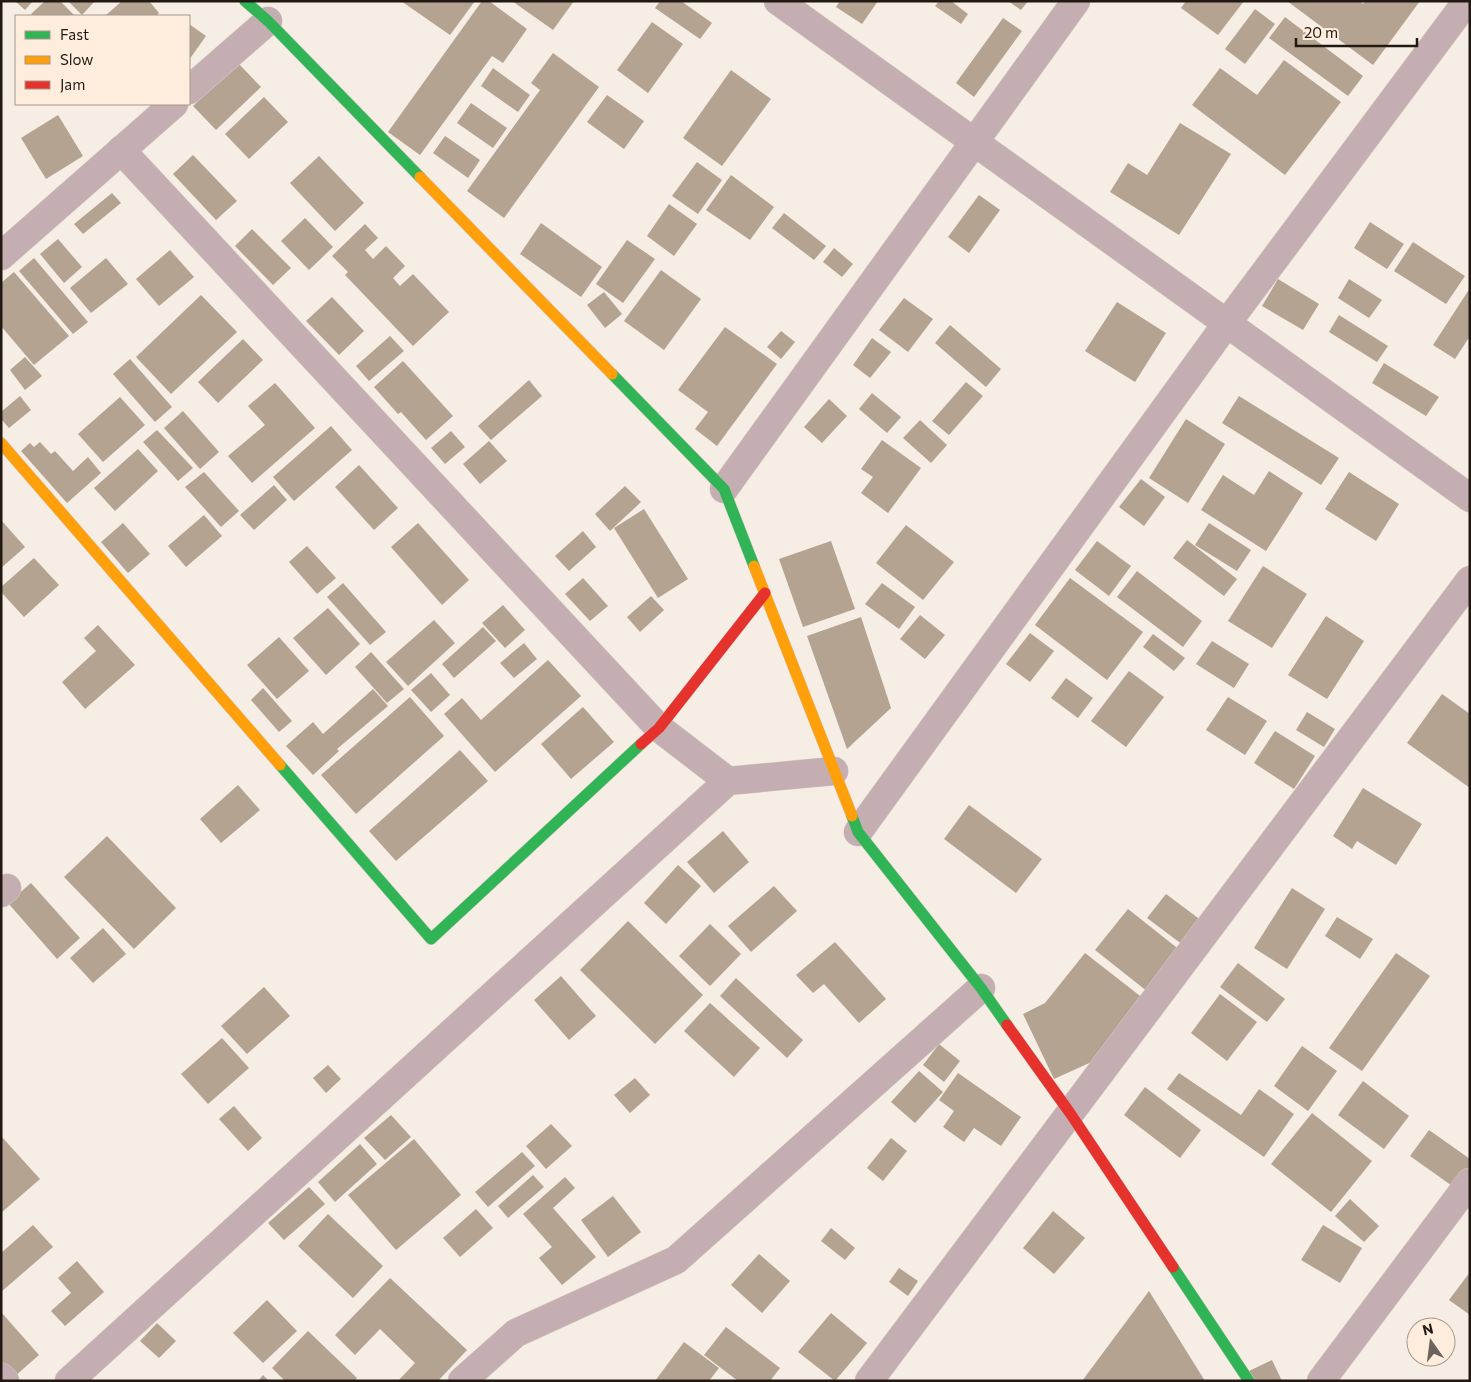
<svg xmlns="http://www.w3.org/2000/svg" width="1471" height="1382" font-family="Commissioner,sans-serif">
<rect width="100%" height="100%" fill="#f6ede5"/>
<g fill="#b4a391">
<path d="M15,1H33L25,10Z"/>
<path d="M45,1H60L75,16H33L31,14Z"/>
<path d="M68,1H95L82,15Z"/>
<path d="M122,1H149L159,13L156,16H105Z"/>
<path d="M401,1H475L450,35Z"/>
<path d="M482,1H489L527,29L503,63L492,56L420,155L388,132Z"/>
<path d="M512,1H574L553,30Z"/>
<path d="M660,1H681L712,23L700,39L655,8Z"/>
<path d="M840,1H878L862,24L836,7Z"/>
<path d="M939,1H951L968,14L961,24L935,6Z"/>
<path d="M1008,1H1028L1021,10Z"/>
<path d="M1186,1H1244L1218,35L1181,8Z"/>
<path d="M1287,1H1360L1363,4L1365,1H1420L1373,65Z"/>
<path d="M1255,9L1275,24L1245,64L1225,49Z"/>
<path d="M1285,17L1363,76L1348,96L1269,38Z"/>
<path d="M1003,18L1022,31L974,97L956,83Z"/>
<path d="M652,22L683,44L648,93L617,70Z"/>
<path d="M189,24L206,36L189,60Z"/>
<path d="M553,53L599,87L504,218L467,191L540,90L531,83Z"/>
<path d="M1284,60L1341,102L1285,175L1192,105L1220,68L1257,95Z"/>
<path d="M238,63L261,87L216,130L193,106Z"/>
<path d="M493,68L530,95L518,112L481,86Z"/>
<path d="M731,70L771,99L722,166L683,138Z"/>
<path d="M607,95L644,121L624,149L587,122Z"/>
<path d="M264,97L288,122L249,159L225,134Z"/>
<path d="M471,103L507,128L493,148L457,123Z"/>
<path d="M58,115L83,156L46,179L21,138Z"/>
<path d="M1180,123L1231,154L1179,235L1110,192L1128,163L1147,175Z"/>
<path d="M445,136L480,160L468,178L433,153Z"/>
<path d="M193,155L237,201L216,220L173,174Z"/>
<path d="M319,156L364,203L335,231L290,183Z"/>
<path d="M697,162L722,180L698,214L672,196Z"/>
<path d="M731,175L774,207L750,240L706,210Z"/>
<path d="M112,193L121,203L83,234L74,224Z"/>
<path d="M979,195L1000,210L969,253L948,237Z"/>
<path d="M669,204L697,224L674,256L647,236Z"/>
<path d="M784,213L826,246L814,260L772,228Z"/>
<path d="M305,218L333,247L309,270L281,241Z"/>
<path d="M1370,222L1404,244L1387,269L1354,248Z"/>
<path d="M541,223L602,267L581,297L520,254Z"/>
<path d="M365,224L378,238L365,250L373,259L386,246L405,266L393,278L400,286L413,274L449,312L413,346L345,275L348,272L332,256Z"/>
<path d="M252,229L291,268L273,285L235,246Z"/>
<path d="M58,239L82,267L64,283L40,254Z"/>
<path d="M627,240L655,259L623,303L596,284Z"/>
<path d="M1413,242L1465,276L1446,304L1394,271Z"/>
<path d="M834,248L853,264L842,277L823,262Z"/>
<path d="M170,250L194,277L159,306L136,279Z"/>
<path d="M34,258L88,322L73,334L19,271Z"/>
<path d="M106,258L128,284L91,313L70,288Z"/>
<path d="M661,270L701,299L664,350L624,321Z"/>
<path d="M14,272L69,336L34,365L1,326V283Z"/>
<path d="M1278,279L1319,304L1303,330L1262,306Z"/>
<path d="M1349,279L1382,300L1369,318L1338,298Z"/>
<path d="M1470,288V336L1455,359L1433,345Z"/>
<path d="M604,292L622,314L605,328L587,305Z"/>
<path d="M201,295L237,332L171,394L136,357Z"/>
<path d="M332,297L364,331L339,355L306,321Z"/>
<path d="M904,298L933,319L908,352L879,330Z"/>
<path d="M1117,302L1166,333L1135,382L1085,351Z"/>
<path d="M1339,315L1388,346L1377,362L1329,332Z"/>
<path d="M950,325L1001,369L986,387L935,343Z"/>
<path d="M725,327L777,364L717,446L695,429L708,412L678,390Z"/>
<path d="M781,331L795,342L781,359L767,347Z"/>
<path d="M390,336L404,351L369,381L356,366Z"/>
<path d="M872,338L891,352L870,378L853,365Z"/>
<path d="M243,339L263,360L218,403L198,382Z"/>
<path d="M25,357L42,376L25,390L10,370Z"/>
<path d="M130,359L172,407L155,422L113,374Z"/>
<path d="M403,361L453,416L426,440L401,412L398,414L374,387Z"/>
<path d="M1384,363L1439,397L1426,416L1372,383Z"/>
<path d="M529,380L542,396L491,440L478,426Z"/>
<path d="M966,382L983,396L949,435L932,421Z"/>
<path d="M275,383L315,428L252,483L228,456L265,425L248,406Z"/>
<path d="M872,393L901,417L887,433L859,409Z"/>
<path d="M20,396L31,410L9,428L1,419V412Z"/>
<path d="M1239,396L1339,458L1321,485L1222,423Z"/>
<path d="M120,397L145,425L103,462L78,434Z"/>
<path d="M829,399L847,416L822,443L804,427Z"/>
<path d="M183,411L219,452L200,469L164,428Z"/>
<path d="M1186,419L1225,444L1188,503L1149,478Z"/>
<path d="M920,420L947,445L931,463L903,438Z"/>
<path d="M331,426L352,450L294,501L273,477Z"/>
<path d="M157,430L193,468L178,481L143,442Z"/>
<path d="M451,431L465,447L445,464L431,448Z"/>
<path d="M882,440L921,468L888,513L861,493L873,477L861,469Z"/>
<path d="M489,441L507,461L480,484L463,464Z"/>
<path d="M40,442L51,454L55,451L73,471L88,457L101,473L67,503L21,451L30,443L34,447Z"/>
<path d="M138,449L158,471L115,511L94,488Z"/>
<path d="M359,465L398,508L374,530L335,487Z"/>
<path d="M1269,471L1303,493L1266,551L1201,510L1223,475L1254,495Z"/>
<path d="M204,472L239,511L221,527L185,487Z"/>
<path d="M1349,472L1399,504L1376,541L1325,509Z"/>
<path d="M1141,479L1165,497L1144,526L1119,507Z"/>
<path d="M274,485L287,500L254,530L240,515Z"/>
<path d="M625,486L641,502L610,531L595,514Z"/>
<path d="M644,509L688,579L658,598L614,528Z"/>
<path d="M204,515L222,536L186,567L168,546Z"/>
<path d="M1,520L25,547L1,568Z"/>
<path d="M123,523L150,554L128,573L101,542Z"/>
<path d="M418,523L469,580L442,605L391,547Z"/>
<path d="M1209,523L1251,550L1237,571L1195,545Z"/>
<path d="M906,525L954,562L923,600L876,563Z"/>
<path d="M583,531L596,547L569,571L555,556Z"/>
<path d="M1187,540L1237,579L1224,596L1173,558Z"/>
<path d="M831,541L855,609L803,627L779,559Z"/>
<path d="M1097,541L1131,566L1109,596L1075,570Z"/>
<path d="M307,546L336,578L317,594L289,562Z"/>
<path d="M34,558L59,585L24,617L1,592V587Z"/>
<path d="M1263,566L1307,594L1272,648L1228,621Z"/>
<path d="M1137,571L1202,621L1183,647L1117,597Z"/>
<path d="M583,578L608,606L590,621L565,594Z"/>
<path d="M1070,578L1143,632L1107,680L1035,625Z"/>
<path d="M343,583L386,632L370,645L327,597Z"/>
<path d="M882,583L915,607L899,629L865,604Z"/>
<path d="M651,596L664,610L640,632L627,617Z"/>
<path d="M503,605L525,630L505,648L482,623Z"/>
<path d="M328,608L360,644L326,675L293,638Z"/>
<path d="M920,615L945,635L925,659L900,639Z"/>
<path d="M1326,616L1364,641L1327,699L1288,675Z"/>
<path d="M861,617L891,708L847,749L807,636Z"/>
<path d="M434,620L455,643L408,686L386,662Z"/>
<path d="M98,625L135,665L85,709L62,682L96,651L84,638Z"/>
<path d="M483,627L496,641L454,678L442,664Z"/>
<path d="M1030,633L1054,651L1030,682L1006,664Z"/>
<path d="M1153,634L1185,658L1174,671L1143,647Z"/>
<path d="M279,637L309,671L277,699L247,665Z"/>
<path d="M1212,641L1249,664L1234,688L1196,664Z"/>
<path d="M524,643L537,659L514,678L500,663Z"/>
<path d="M371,652L404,689L387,703L355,667Z"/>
<path d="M548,660L581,696L495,772L444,714L462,698L481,720Z"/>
<path d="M1129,671L1164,697L1126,747L1091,721Z"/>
<path d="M431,673L450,695L431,712L411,690Z"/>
<path d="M1066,678L1093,698L1078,718L1051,698Z"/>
<path d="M263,688L292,721L279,732L251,700Z"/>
<path d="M373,689L388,706L337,749L339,751L313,775L286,746L313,722L323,734Z"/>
<path d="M1442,694L1470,714V788L1407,743Z"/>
<path d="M410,697L444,736L356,814L321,775Z"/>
<path d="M1228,697L1267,721L1245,755L1206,730Z"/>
<path d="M583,707L614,742L571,779L541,744Z"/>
<path d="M1307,712L1335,729L1324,747L1296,730Z"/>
<path d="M1275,731L1315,756L1294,789L1254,763Z"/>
<path d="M460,750L488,781L396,861L369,831Z"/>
<path d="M238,785L260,810L221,843L200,819Z"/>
<path d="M1363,788L1422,824L1396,865L1357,841L1352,849L1333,836Z"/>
<path d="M969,805L1042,859L1016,893L944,839Z"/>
<path d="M723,831L749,862L714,893L687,862Z"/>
<path d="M107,836L176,908L134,949L64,877Z"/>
<path d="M678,865L701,886L666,924L644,903Z"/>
<path d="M31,883L80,938L57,959L8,903Z"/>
<path d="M774,886L797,911L751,952L728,926Z"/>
<path d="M1292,888L1325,909L1287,969L1254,948Z"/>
<path d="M1166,894L1202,921L1183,945L1147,918Z"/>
<path d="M1128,909L1181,951L1148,992L1095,950Z"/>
<path d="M1337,917L1373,939L1360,959L1325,936Z"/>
<path d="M628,921L703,995L655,1044L580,970Z"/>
<path d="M710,924L741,954L710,986L679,956Z"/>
<path d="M103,928L126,954L93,983L70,958Z"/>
<path d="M835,942L886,999L859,1023L824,984L813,993L796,975Z"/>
<path d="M1085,953L1144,999L1096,1060L1054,1079L1023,1014L1045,1003Z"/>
<path d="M1396,953L1430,976L1362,1071L1329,1048Z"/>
<path d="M1238,963L1285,999L1267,1022L1220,987Z"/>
<path d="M561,976L596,1016L569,1040L534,1000Z"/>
<path d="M736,978L803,1040L787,1058L720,996Z"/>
<path d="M264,987L290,1016L247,1054L221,1026Z"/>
<path d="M1220,994L1257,1022L1227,1061L1191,1033Z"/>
<path d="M710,1003L760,1048L734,1077L684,1031Z"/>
<path d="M222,1038L249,1068L208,1104L181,1074Z"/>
<path d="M939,1044L960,1061L944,1082L923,1065Z"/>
<path d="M1302,1046L1337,1071L1308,1111L1274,1086Z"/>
<path d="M328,1065L341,1079L326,1093L313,1078Z"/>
<path d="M919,1071L943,1092L915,1123L891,1102Z"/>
<path d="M958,1073L1021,1117L1001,1146L974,1128L964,1142L943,1127L954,1111L939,1100Z"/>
<path d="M1179,1073L1241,1115L1259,1089L1294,1114L1264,1157L1167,1089Z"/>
<path d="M635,1078L650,1095L630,1113L614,1095Z"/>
<path d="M1363,1081L1409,1116L1384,1149L1338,1115Z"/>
<path d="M1145,1087L1201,1130L1180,1158L1124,1115Z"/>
<path d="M234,1106L262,1138L248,1151L219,1119Z"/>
<path d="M1312,1113L1372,1161L1331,1212L1271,1164Z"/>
<path d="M391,1115L411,1137L385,1160L364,1138Z"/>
<path d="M551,1124L572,1146L546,1169L526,1146Z"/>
<path d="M1429,1130L1470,1159V1168L1455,1188L1410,1156Z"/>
<path d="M1,1136L40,1179L1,1213Z"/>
<path d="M891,1138L907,1151L883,1181L867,1168Z"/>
<path d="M414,1139L461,1195L396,1250L348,1195Z"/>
<path d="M360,1144L377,1164L335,1202L318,1182Z"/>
<path d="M522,1152L535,1166L488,1207L475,1192Z"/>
<path d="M533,1175L544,1187L508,1218L498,1206Z"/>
<path d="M565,1177L575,1188L553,1208L596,1257L562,1285L539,1258L552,1247L523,1214Z"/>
<path d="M309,1187L325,1204L284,1240L268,1223Z"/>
<path d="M613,1196L641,1232L608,1257L581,1220Z"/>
<path d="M1350,1199L1379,1226L1364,1242L1335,1216Z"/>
<path d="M476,1209L493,1228L460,1257L443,1238Z"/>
<path d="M1053,1211L1085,1238L1054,1274L1023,1248Z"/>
<path d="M328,1214L383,1266L353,1298L298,1246Z"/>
<path d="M33,1225L53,1247L1,1292V1253Z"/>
<path d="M1323,1225L1362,1248L1340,1283L1301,1260Z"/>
<path d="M831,1228L855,1248L845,1260L821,1241Z"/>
<path d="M759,1254L790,1281L762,1313L731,1285Z"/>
<path d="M77,1261L104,1292L65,1326L51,1311L71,1293L58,1278Z"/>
<path d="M899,1268L918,1281L908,1296L889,1282Z"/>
<path d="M1470,1272V1315L1449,1300Z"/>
<path d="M390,1278L467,1350L438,1381H398L415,1363L380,1329L355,1355L335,1335Z"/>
<path d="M1149,1291L1205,1381H1082Z"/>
<path d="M267,1300L297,1331L263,1363L233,1333Z"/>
<path d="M1,1312L39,1355L14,1377L1,1363Z"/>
<path d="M831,1313L867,1343L835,1381L798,1352Z"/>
<path d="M157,1323L176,1341L159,1358L140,1341Z"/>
<path d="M726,1327L780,1368L770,1381H738L704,1355Z"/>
<path d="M308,1331L357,1378L354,1381H285L272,1368Z"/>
<path d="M684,1342L719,1368L709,1381H655Z"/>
<path d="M1272,1360L1282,1381H1254L1249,1371Z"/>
<path d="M263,1375L269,1381H258Z"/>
</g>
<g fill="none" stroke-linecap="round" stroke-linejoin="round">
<g stroke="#d2cbc5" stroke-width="29">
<g id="street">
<path d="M778,1L1470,498"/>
<path d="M189,90L268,21"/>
<path d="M121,150L659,728L728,781"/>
<path d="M1,256L174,104"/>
<path d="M724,489L1076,1"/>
<path d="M858,832L1227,323L1467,1"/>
<path d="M1,893L7,888"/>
<path d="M1,1377L5,1381"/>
<path d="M69,1381L728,781L834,771"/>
<path d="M462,1381L516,1333L676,1260L981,988"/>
<path d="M869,1381L1470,580"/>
<path d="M1321,1381L1470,1182"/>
</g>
</g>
<g stroke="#d2cbc5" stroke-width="12">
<g id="fast">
<path d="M245,1L268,21L420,177"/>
<path d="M612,374L724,489L754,566"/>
<path d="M280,765L431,939L641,744"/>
<path d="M852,816L858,832L981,988L1007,1025"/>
<path d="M1173,1267L1249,1381"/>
</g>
</g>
<g stroke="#d2cbc5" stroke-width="12">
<g id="slow">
<path d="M420,177L612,374"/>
<path d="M1,443L280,765"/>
<path d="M754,566L852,816"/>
</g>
</g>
<g stroke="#d2cbc5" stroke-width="12">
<g id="jam">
<path d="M641,744L659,728L765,593"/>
<path d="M1007,1025L1070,1113L1173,1267"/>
</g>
</g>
<use href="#street" stroke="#c4aeb1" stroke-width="28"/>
<use href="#fast" stroke="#30b455" stroke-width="11"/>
<use href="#slow" stroke="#ff9f0a" stroke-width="11"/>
<use href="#jam" stroke="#e5322d" stroke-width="11"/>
</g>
<rect width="1471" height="1382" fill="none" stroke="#211912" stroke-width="5"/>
<rect x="15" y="15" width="175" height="90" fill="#feecdd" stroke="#a6988c"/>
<rect x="25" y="31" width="25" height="8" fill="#30b455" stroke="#a6988c"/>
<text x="60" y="40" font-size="15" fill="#211912">Fast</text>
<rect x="25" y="56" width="25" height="8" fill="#ff9f0a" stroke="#a6988c"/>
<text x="60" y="65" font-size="15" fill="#211912">Slow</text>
<rect x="25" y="81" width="25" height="8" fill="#e5322d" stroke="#a6988c"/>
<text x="60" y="90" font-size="15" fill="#211912">Jam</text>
<g transform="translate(1431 1342) rotate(346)"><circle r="24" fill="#feecdd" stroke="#a6988c"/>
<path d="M0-4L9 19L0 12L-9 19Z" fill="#6c635c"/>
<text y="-8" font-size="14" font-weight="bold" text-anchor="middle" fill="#211912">N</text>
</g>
<path d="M1296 38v8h121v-8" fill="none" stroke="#211912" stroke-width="2.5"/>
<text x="1304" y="38" font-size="15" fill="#211912" stroke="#feecdd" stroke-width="4" paint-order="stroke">20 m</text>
</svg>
